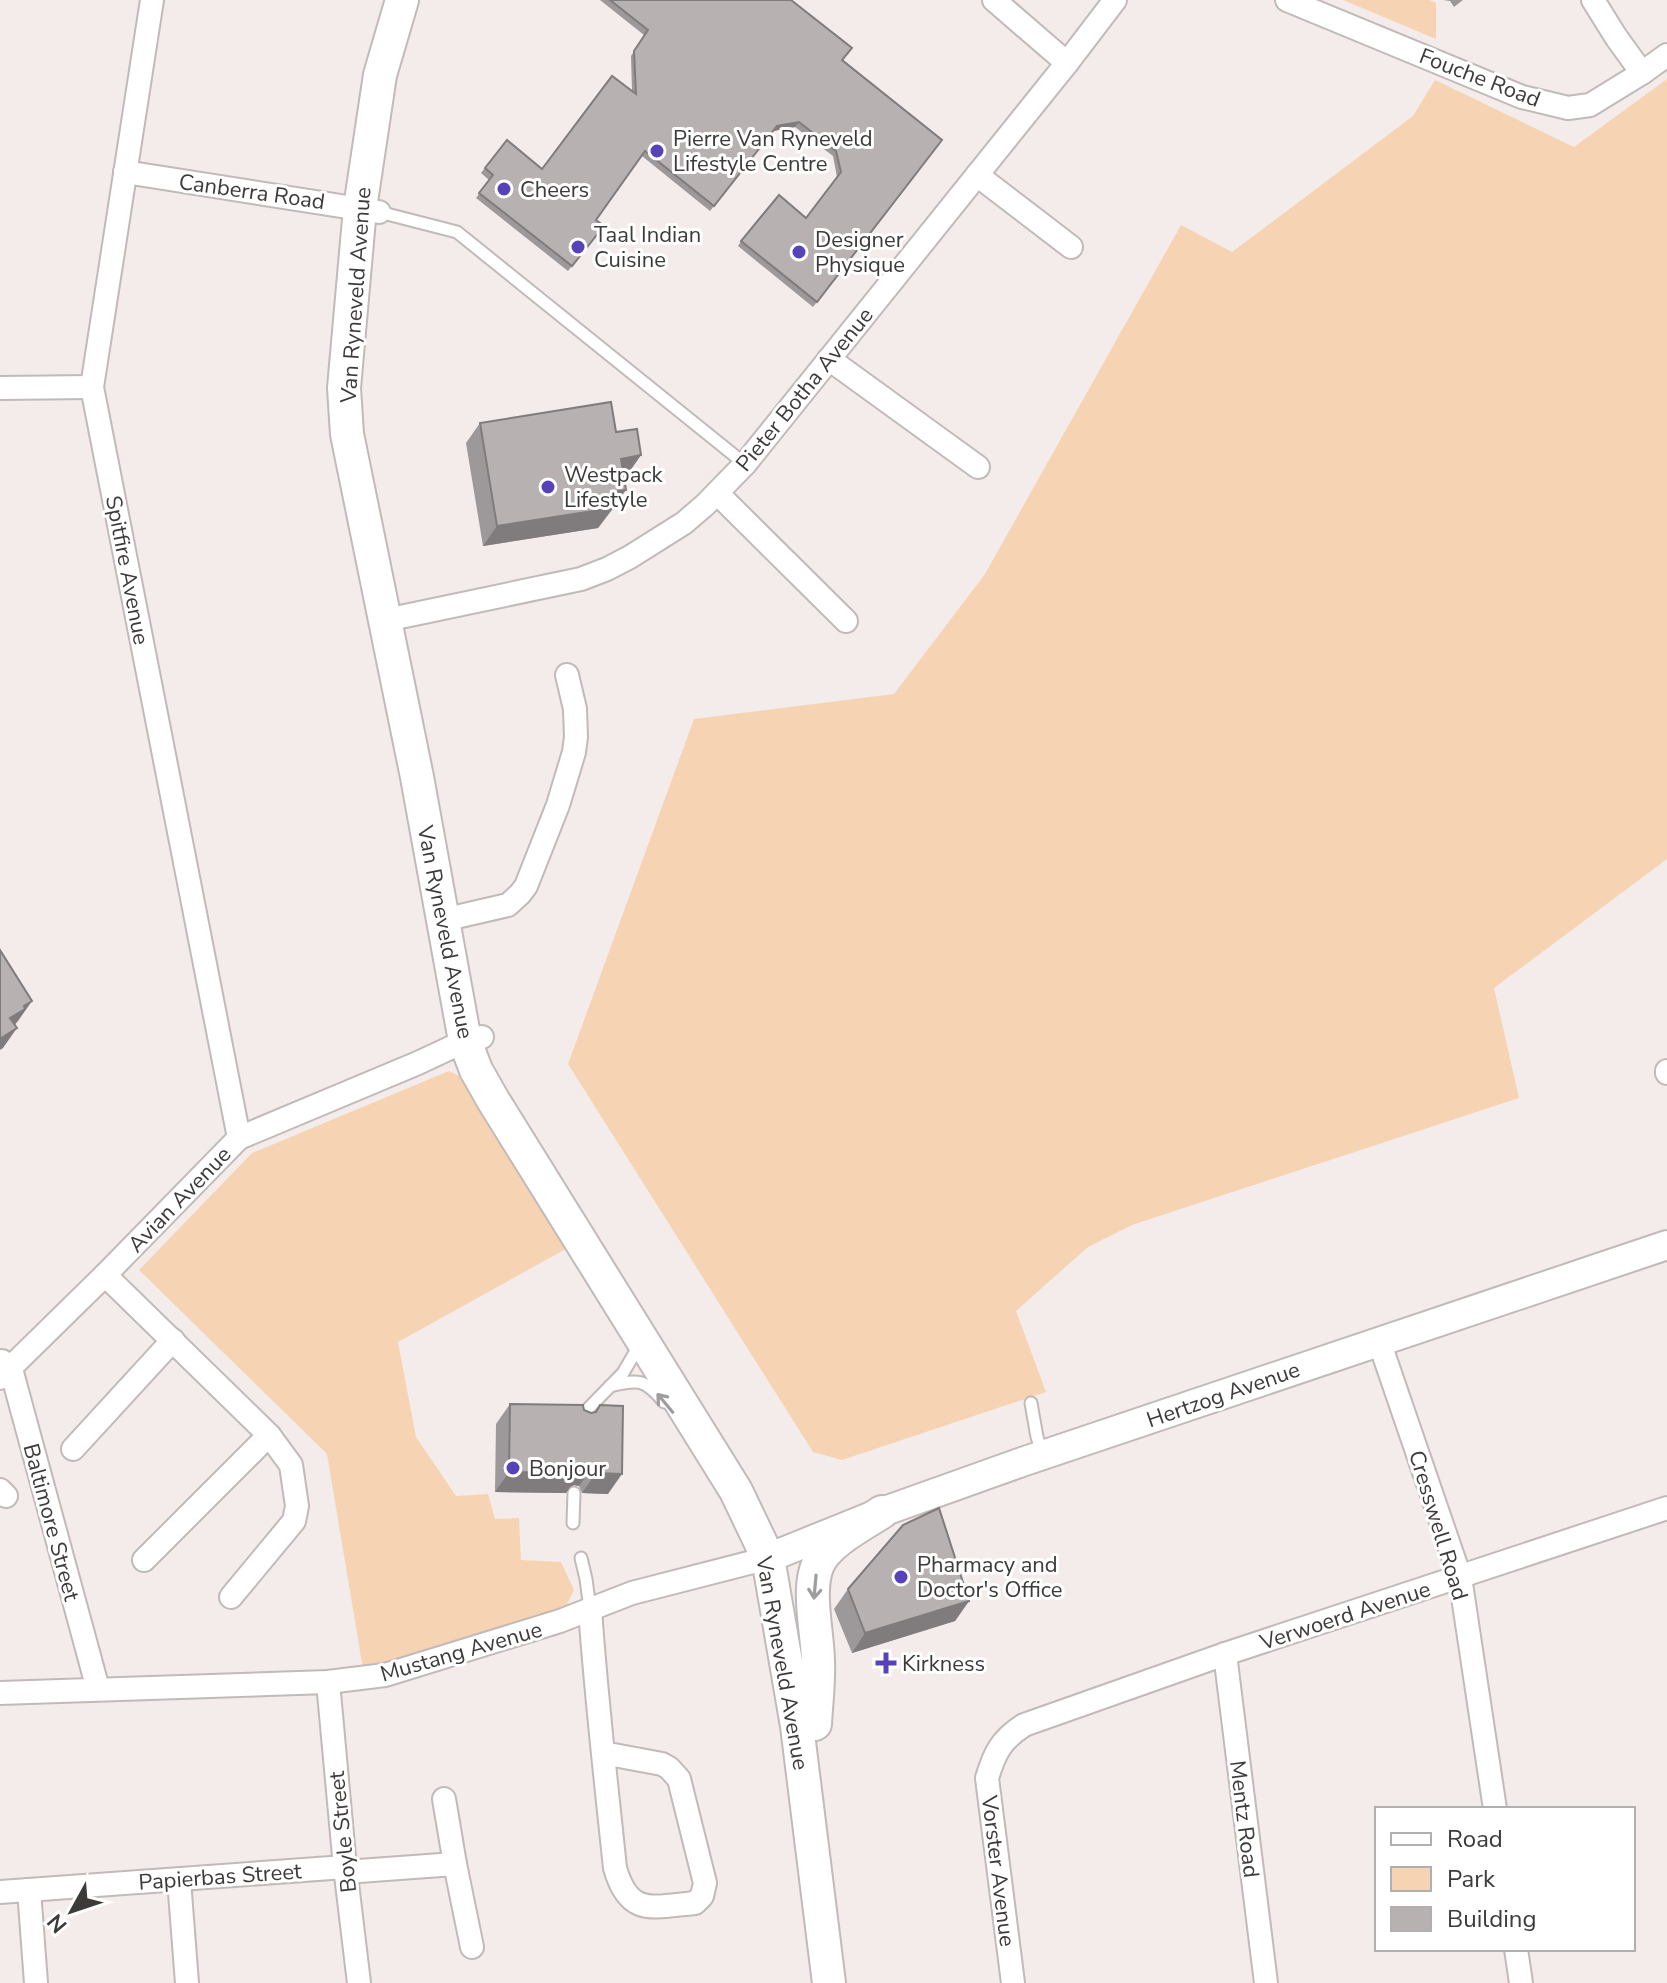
<svg xmlns="http://www.w3.org/2000/svg" width="1667" height="1983" font-family="'Nunito Sans',sans-serif">
<rect width="100%" height="100%" fill="#f3eceb"/>
<g fill="#f6d4b3">
<path d="M1343,0H1430L1436,3V39Z"/>
<path d="M1667,79V859L1494,988L1519,1098L1132,1225L1088,1247L1016,1311L1046,1392L842,1460L813,1452L568,1064L694,719L894,694L985,574L1181,225L1232,252L1413,116L1435,80L1574,147Z"/>
<path d="M449,1071L485,1089L573,1245L398,1342L416,1437L456,1496L488,1494L495,1519L519,1518L521,1560L561,1562L574,1590L559,1621L376,1676L363,1669L327,1454L139,1270L252,1153Z"/>
</g>
<g fill="none" stroke-linecap="round" stroke-linejoin="round">
<g stroke="#c1bab9" stroke-width="15">
<g id="service">
<path d="M379,212L457,232L745,464"/>
<path d="M610,1386C639,1379 645,1379 664,1402"/>
<path d="M1031,1403L1037,1437L1043,1455"/>
<path d="M579,1421L582,1415L623,1373L640,1344"/>
<path d="M573,1523L574,1493"/>
<path d="M581,1558L586,1579L590,1609"/>
</g>
</g>
<g stroke="#c1bab9" stroke-width="26">
<g id="minor">
<path d="M152,0L92,387L239,1138"/>
<path d="M994,0L1067,63"/>
<path d="M1287,0L1522,97L1568,108L1590,105L1642,73L1667,55"/>
<path d="M1593,0L1616,37L1642,73"/>
<path d="M125,172L379,212"/>
<path d="M977,175L1071,247"/>
<path d="M829,359L978,467"/>
<path d="M0,388L92,387"/>
<path d="M717,493L846,621"/>
<path d="M386,620L581,579L607,569L630,557L684,523L705,505L745,464L1067,63L1115,0"/>
<path d="M443,920L508,905L520,894L526,886L558,805L574,752L576,737L575,709L567,675"/>
<path d="M1667,1071V1073"/>
<path d="M105,1275L269,1435L291,1465L297,1506L294,1521L231,1597"/>
<path d="M1379,1341L1460,1577L1495,1809"/>
<path d="M2,1361L11,1369L98,1689"/>
<path d="M0,1378L105,1275L239,1138L418,1063L465,1041L482,1037"/>
<path d="M73,1449L173,1340"/>
<path d="M0,1490L6,1496"/>
<path d="M144,1560L269,1435"/>
<path d="M590,1609C596,1696 606,1782 615,1868C629,1917 652,1907 695,1903L702,1896L705,1883L679,1779L669,1768L662,1764L603,1753"/>
<path d="M1225,1654L1266,1983"/>
<path d="M328,1682L345,1867L359,1983"/>
<path d="M0,1693L328,1682L385,1675L560,1621L632,1593L768,1558"/>
<path d="M444,1799L455,1864L472,1947"/>
<path d="M345,1872L455,1864"/>
<path d="M179,1880L187,1983"/>
<path d="M29,1890L36,1983"/>
<path d="M0,1892L345,1867"/>
<path d="M1516,1949L1521,1983"/>
<path d="M1013,1983L987,1778C995,1752 1001,1740 1024,1725L1225,1654L1667,1508"/>
</g>
</g>
<g stroke="#c1bab9" stroke-width="32">
<path id="tertiary" d="M768,1558L882,1512L1022,1462L1667,1245"/>
</g>
<g stroke="#c1bab9" stroke-width="36">
<g id="secondary">
<path d="M402,0L380,75L360,208L344,388L347,434L417,777L465,1041L476,1070L493,1100L736,1491L768,1558L797,1726L829,1983"/>
<path d="M815,1724C816,1704 819,1682 818,1662C818,1631 804,1583 822,1557C836,1538 862,1525 882,1512"/>
</g>
</g>
<use href="#service" stroke="#fff" stroke-width="11"/>
<use href="#minor" stroke="#fff" stroke-width="22"/>
<use href="#tertiary" stroke="#fff" stroke-width="28"/>
<use href="#secondary" stroke="#fff" stroke-width="32"/>
</g>
<g fill="#9d9899">
<path d="M600,0H791L843,60L942,140L813,307L738,246L741,241L806,218L837,177L833,156L795,127L773,131L710,211L642,156L596,220L604,226L568,271L476,198L489,180L481,173L507,140L542,169L632,91L631,56L644,35Z"/>
<path d="M1443,0H1463L1454,7L1450,1Z"/>
<path d="M480,423L616,432L641,455L627,475L624,476L612,510L598,528L483,546L466,443Z"/>
<path d="M510,1404L583,1405L608,1494L582,1493L579,1486L574,1485L570,1487L566,1493L495,1492L496,1424Z"/>
<path d="M848,1589L969,1601L955,1621L852,1653L834,1609Z"/>
</g>
<g fill="#807c7d">
<path d="M799,122L795,127L773,131L710,211L777,126Z"/>
<path d="M641,455L627,475L607,479L621,459Z"/>
<path d="M626,490L598,528L483,546L497,526L610,492Z"/>
<path d="M32,1001L18,1021L11,1029L10,1018L24,1006Z"/>
<path d="M17,1028L3,1048L0,1050V1039Z"/>
<path d="M587,1465L593,1466L579,1486L574,1485L570,1487L566,1493L495,1492L509,1472L581,1468Z"/>
<path d="M596,1473L622,1474L608,1494L582,1493Z"/>
<path d="M969,1601L955,1621L852,1653L865,1633Z"/>
</g>
<g fill="#b7b1b2" stroke="#807c7d" stroke-width="2">
<path d="M610,0H791L852,48L842,60L942,140L817,302L741,241L779,195L806,218L841,172L836,151L799,122L777,126L714,206L645,151L596,220L604,226L572,266L479,193L493,175L485,168L507,140L542,169L612,76L636,94L634,51L648,30Z"/>
<path d="M611,402L616,432L637,429L641,455L621,459L626,490L610,492L612,508L497,526L480,423Z"/>
<path d="M0,950L32,1001L24,1006L25,1009L10,1018L17,1028L0,1039Z"/>
<path d="M510,1404L583,1405L584,1410L591,1413L596,1412L600,1405L623,1406L622,1474L596,1473L593,1466L587,1465L581,1468L579,1473L509,1472Z"/>
<path d="M939,1508L969,1601L865,1633L848,1589L903,1525Z"/>
</g>
<defs><path id="oneway-shaft" d="M-6 0H5M1.5-3L5.5 0L1.5 3" fill="none" stroke-width="1.6" stroke-linecap="round" stroke-linejoin="round" transform="scale(2)"/></defs>
<g stroke="#9e9c9c">
<use href="#oneway-shaft" transform="translate(665 1403) rotate(-130)"/>
<use href="#oneway-shaft" transform="translate(815 1587) rotate(95)"/>
</g>
<g fill="#5842ba" stroke="#fff" stroke-width="3">
<circle cx="657" cy="151" r="8"/>
<circle cx="504" cy="189" r="8"/>
<circle cx="578" cy="247" r="8"/>
<circle cx="799" cy="252" r="8"/>
<circle cx="548" cy="487" r="8"/>
<circle cx="513" cy="1468" r="8"/>
<circle cx="901" cy="1577" r="8"/>
<path d="M882 1651h8v8h8v8h-8v8h-8v-8h-8v-8h8z"/>
</g>
<g text-anchor="middle" stroke-width="6" stroke-linejoin="round" paint-order="stroke">
<g font-size="22" fill="#3d3a3a" stroke="#fff">
<text transform="translate(1480 77) rotate(21)" y="8">Fouche Road</text>
<text transform="translate(252 191) rotate(8)" y="8">Canberra Road</text>
<text transform="translate(355 295) rotate(-86)" y="8">Van Ryneveld Avenue</text>
<text transform="translate(804 389) rotate(-51)" y="8">Pieter Botha Avenue</text>
<text transform="translate(128 570) rotate(79)" y="8">Spitfire Avenue</text>
<text transform="translate(446 932) rotate(79)" y="8">Van Ryneveld Avenue</text>
<text transform="translate(179 1199) rotate(-46)" y="8">Avian Avenue</text>
<text transform="translate(1223 1394) rotate(-19)" y="8">Hertzog Avenue</text>
<text transform="translate(52 1522) rotate(75)" y="8">Baltimore Street</text>
<text transform="translate(1439 1525) rotate(73)" y="8">Cresswell Road</text>
<text transform="translate(1345 1615) rotate(-18)" y="8">Verwoerd Avenue</text>
<text transform="translate(461 1651) rotate(-16)" y="8">Mustang Avenue</text>
<text transform="translate(783 1663) rotate(80)" y="8">Van Ryneveld Avenue</text>
<text transform="translate(1245 1819) rotate(83)" y="8">Mentz Road</text>
<text transform="translate(342 1832) rotate(-96)" y="8">Boyle Street</text>
<text transform="translate(999 1871) rotate(83)" y="8">Vorster Avenue</text>
<text transform="translate(220 1876) rotate(-4)" y="8">Papierbas Street</text>
</g>
<g font-size="22" fill="#3d3a3a" stroke="#fff" text-anchor="start">
<text x="673" y="146">Pierre Van Ryneveld<tspan x="673" dy="25">Lifestyle Centre</tspan></text>
<text x="520" y="197">Cheers</text>
<text x="594" y="242">Taal Indian<tspan x="594" dy="25">Cuisine</tspan></text>
<text x="815" y="247">Designer<tspan x="815" dy="25">Physique</tspan></text>
<text x="564" y="482">Westpack<tspan x="564" dy="25">Lifestyle</tspan></text>
<text x="529" y="1476">Bonjour</text>
<text x="917" y="1572">Pharmacy and<tspan x="917" dy="25">Doctor's Office</tspan></text>
<text x="902" y="1671">Kirkness</text>
</g>
</g>
<rect x="1375" y="1807" width="260" height="144" fill="#ffffff" stroke="#b1b0b0" stroke-width="2"/>
<rect x="1391" y="1833" width="40" height="12" fill="#ffffff" stroke="#b1b0b0" stroke-width="2"/>
<text x="1447" y="1847" font-size="24" fill="#3d3a3a">Road</text>
<rect x="1391" y="1867" width="40" height="24" fill="#f6d4b3" stroke="#b1b0b0" stroke-width="2"/>
<text x="1447" y="1887" font-size="24" fill="#3d3a3a">Park</text>
<rect x="1391" y="1907" width="40" height="24" fill="#b7b1b2" stroke="#b1b0b0" stroke-width="2"/>
<text x="1447" y="1927" font-size="24" fill="#3d3a3a">Building</text>
<g transform="translate(72 1911) rotate(230)" stroke="#ffffff" stroke-width="6" paint-order="stroke">
<path d="M0-6L14 30L0 20L-14 30Z" fill="#3d3a3a"/>
<text y="-12" font-size="22" font-weight="bold" text-anchor="middle" fill="#3d3a3a">N</text>
</g>
</svg>
